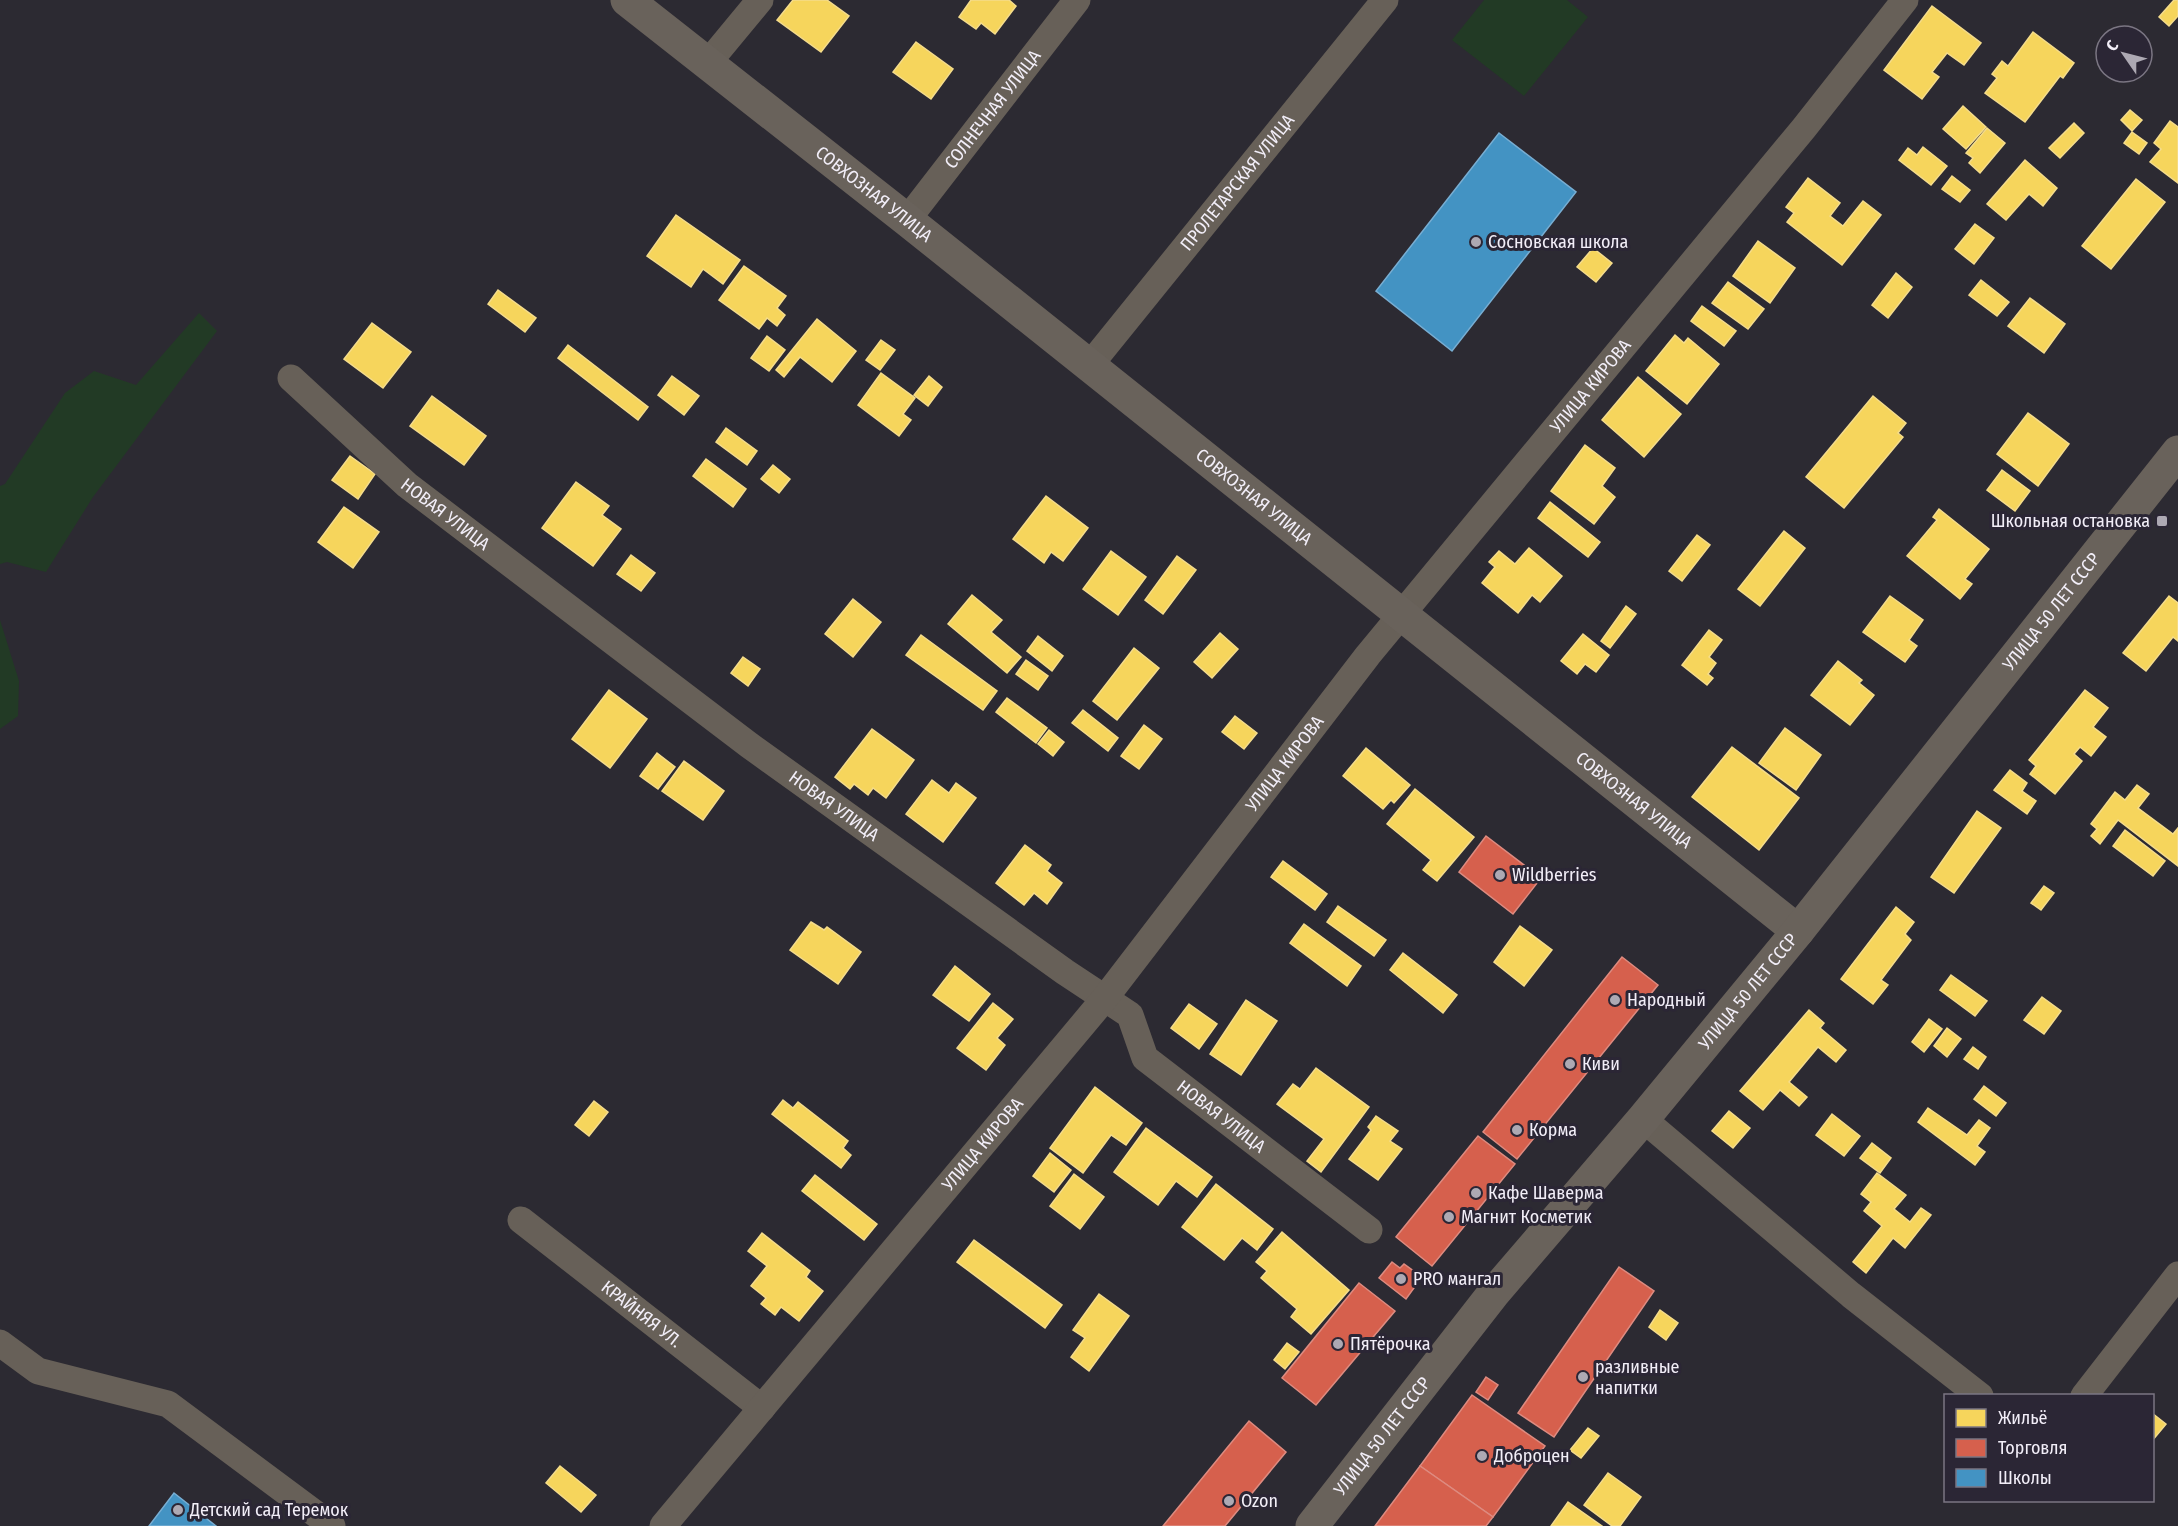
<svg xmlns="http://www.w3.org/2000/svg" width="2178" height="1526" font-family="'Fira Sans Condensed',sans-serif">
<rect width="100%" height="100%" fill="#2c2a32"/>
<g fill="#223a25">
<path d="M1484,0H1567L1588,17L1524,96L1452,40Z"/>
<path d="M199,313L217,331L93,497L46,572L7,562L0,564V486L5,484L65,393L94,371L136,385Z"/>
<path d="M0,620L19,681L18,716L0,729Z"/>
</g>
<g fill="#f6d55c" stroke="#f5dc8b" stroke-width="1.5">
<path d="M793,0H827L849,16L821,52L777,20Z"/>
<path d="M971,0H1009L1016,6L995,34L981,23L976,29L959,17Z"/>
<path d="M2174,0H2178V16L2169,26L2159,17Z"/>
<path d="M1932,6L1981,43L1964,65L1947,53L1932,72L1939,77L1922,99L1884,70Z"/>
<path d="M2033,32L2074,63L2063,78L2060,76L2025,122L1985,93L1997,78L1992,74L2002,61L2008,66Z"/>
<path d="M916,42L953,69L931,99L893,72Z"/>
<path d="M1963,106L1986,127L1966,149L1943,129Z"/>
<path d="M2130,110L2142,120L2132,131L2121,120Z"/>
<path d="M2170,121L2178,127V183L2150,162L2161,149L2154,143Z"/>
<path d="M2074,123L2084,133L2060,158L2049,148Z"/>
<path d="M1987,128L2005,143L1980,173L1969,163L1973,158L1966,153Z"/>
<path d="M2132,132L2147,143L2139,154L2124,143Z"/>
<path d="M1923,147L1947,166L1931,185L1899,160L1908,148L1917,155Z"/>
<path d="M2025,160L2057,188L2043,206L2029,194L2006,220L1987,204Z"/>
<path d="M1952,176L1970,190L1960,202L1942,189Z"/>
<path d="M1808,178L1840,203L1830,216L1843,226L1863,201L1881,215L1842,265L1787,222L1794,213L1786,207Z"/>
<path d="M2136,179L2165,202L2111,269L2082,246Z"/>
<path d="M676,215L740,260L723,284L703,269L691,287L647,256Z"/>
<path d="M1975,224L1994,238L1974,264L1955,249Z"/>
<path d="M1758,241L1795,268L1770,303L1733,276Z"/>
<path d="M1593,248L1612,263L1596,282L1577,267Z"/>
<path d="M744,266L786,296L777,308L785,315L777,326L767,318L759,329L719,300Z"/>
<path d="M1896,273L1912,287L1888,318L1872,305Z"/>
<path d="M1981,280L2009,302L1997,316L1969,295Z"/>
<path d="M1728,282L1764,309L1748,329L1712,303Z"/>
<path d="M498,290L536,318L525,332L488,304Z"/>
<path d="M2030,298L2065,324L2044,353L2008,326Z"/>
<path d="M1702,306L1736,331L1724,346L1691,321Z"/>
<path d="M817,319L856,351L832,382L800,357L784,377L776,370Z"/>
<path d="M372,323L411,352L383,388L344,359Z"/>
<path d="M1675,335L1684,343L1688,338L1719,364L1687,404L1646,371Z"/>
<path d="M767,336L785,350L769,371L751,358Z"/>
<path d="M881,340L895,350L880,370L866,360Z"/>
<path d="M568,345L648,407L638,420L558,358Z"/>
<path d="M881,373L915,398L903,414L911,420L899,436L858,405Z"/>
<path d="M672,376L699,396L684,415L658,395Z"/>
<path d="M929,376L942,387L928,406L914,395Z"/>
<path d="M1638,377L1681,414L1644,457L1602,420Z"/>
<path d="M432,396L486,436L464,465L410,426Z"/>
<path d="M1873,396L1906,423L1898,433L1903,437L1844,508L1806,477Z"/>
<path d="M2028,413L2069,444L2038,486L1997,454Z"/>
<path d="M726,428L757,451L747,465L716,442Z"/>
<path d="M1585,445L1615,468L1602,486L1615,497L1594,524L1551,491Z"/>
<path d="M350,456L375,474L358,499L332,480Z"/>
<path d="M706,459L746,489L733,507L693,476Z"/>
<path d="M773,465L790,479L779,493L761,479Z"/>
<path d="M2002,470L2030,491L2015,511L1987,490Z"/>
<path d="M576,482L609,506L602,515L621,529L593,566L542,528Z"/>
<path d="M1046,496L1088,528L1063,561L1051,552L1044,563L1013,539Z"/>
<path d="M1550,502L1600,542L1588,557L1538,518Z"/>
<path d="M344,507L379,532L353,568L318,542Z"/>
<path d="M1939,509L1989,549L1965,579L1972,584L1960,599L1907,556L1937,520L1933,517Z"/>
<path d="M1784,531L1805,548L1760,606L1738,589Z"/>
<path d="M1697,535L1710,545L1682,581L1669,571Z"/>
<path d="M1529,548L1562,576L1540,602L1532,595L1518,613L1482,583L1495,567L1489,562L1499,551L1515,564Z"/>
<path d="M1111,551L1146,577L1118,615L1083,589Z"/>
<path d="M631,555L655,573L641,591L617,574Z"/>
<path d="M1177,556L1196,570L1163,614L1145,600Z"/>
<path d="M972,595L1002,620L991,632L1021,657L1007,673L948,624Z"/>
<path d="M1890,596L1923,620L1909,640L1917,646L1905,662L1863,632Z"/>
<path d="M2169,596L2178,603V641L2173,637L2146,671L2123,653Z"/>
<path d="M853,599L881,622L853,657L825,634Z"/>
<path d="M1626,606L1636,614L1610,648L1601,641Z"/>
<path d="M1709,630L1722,640L1709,657L1716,663L1708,674L1713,678L1707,685L1682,665Z"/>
<path d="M1220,633L1238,649L1212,678L1194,662Z"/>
<path d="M1583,634L1609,655L1596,672L1585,664L1577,674L1561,661Z"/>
<path d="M921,635L997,691L983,710L906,655Z"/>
<path d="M1038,636L1063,656L1052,671L1027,651Z"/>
<path d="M1134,648L1159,668L1117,720L1093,701Z"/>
<path d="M743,657L760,669L748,686L731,673Z"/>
<path d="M1026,660L1048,676L1038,690L1016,674Z"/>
<path d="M1838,661L1862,680L1859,683L1874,695L1850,725L1811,695Z"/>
<path d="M609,690L647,719L610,768L572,739Z"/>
<path d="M2085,690L2108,708L2093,727L2106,737L2091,756L2080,747L2074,754L2082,761L2055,794L2030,774L2036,766L2029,760Z"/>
<path d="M1007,698L1047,728L1036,743L996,712Z"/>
<path d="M1083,710L1118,738L1108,751L1072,723Z"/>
<path d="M1235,716L1257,733L1244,749L1222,732Z"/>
<path d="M1144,725L1162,739L1139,769L1121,756Z"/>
<path d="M1785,728L1821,755L1796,790L1759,763Z"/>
<path d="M872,729L914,760L886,798L873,788L868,795L854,784L850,789L835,777Z"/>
<path d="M1049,730L1064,742L1053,756L1038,744Z"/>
<path d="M1732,747L1799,798L1759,850L1692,797Z"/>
<path d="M1366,748L1410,785L1394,803L1391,800L1383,809L1343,776Z"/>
<path d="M657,753L675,767L658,789L640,776Z"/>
<path d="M684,761L724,791L703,820L662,791Z"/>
<path d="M2010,770L2027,783L2022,791L2036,801L2027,814L1994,790Z"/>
<path d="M932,780L949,793L956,783L976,798L943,842L906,814Z"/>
<path d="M2137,785L2149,794L2138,808L2173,834L2178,828V866L2118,820L2100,844L2091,836L2097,829L2091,824L2115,792L2125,800Z"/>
<path d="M1415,789L1474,837L1437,881L1423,870L1431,860L1387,824Z"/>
<path d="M1977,811L2001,828L1954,893L1931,877Z"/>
<path d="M2125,830L2165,861L2153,876L2113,846Z"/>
<path d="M1025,845L1051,865L1047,871L1062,883L1047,904L1034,893L1024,905L996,883Z"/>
<path d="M1283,861L1327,894L1315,910L1271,877Z"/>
<path d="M2044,886L2054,893L2041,910L2031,903Z"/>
<path d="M1338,906L1386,940L1374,956L1327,922Z"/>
<path d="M1896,907L1914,922L1905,934L1911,940L1881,980L1888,985L1873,1004L1841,979Z"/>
<path d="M811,922L824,930L827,927L861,952L838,984L790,950Z"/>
<path d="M1304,924L1361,966L1347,986L1290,943Z"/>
<path d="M1520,926L1552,950L1524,986L1494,962Z"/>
<path d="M1403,953L1457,995L1443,1013L1390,970Z"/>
<path d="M955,966L990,994L969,1021L933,995Z"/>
<path d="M1951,975L1987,1001L1975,1016L1940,990Z"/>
<path d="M2042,997L2061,1011L2044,1034L2024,1020Z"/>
<path d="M1246,1000L1277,1021L1241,1075L1210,1054Z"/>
<path d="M993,1003L1013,1019L997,1038L1005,1045L986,1070L957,1048Z"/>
<path d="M1189,1004L1217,1024L1199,1049L1171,1028Z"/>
<path d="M1809,1010L1824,1023L1820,1028L1846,1050L1836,1062L1818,1047L1789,1082L1807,1097L1799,1106L1780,1090L1763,1110L1740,1091Z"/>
<path d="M1929,1019L1942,1029L1924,1052L1912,1042Z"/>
<path d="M1947,1028L1961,1039L1947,1057L1934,1046Z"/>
<path d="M1973,1047L1986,1057L1978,1069L1964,1059Z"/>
<path d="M1316,1068L1369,1107L1321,1172L1307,1161L1324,1139L1277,1104L1293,1084L1300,1089Z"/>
<path d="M1984,1086L2006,1103L1996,1116L1974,1099Z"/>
<path d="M1095,1087L1142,1123L1126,1145L1111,1135L1083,1173L1050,1148Z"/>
<path d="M783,1100L793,1108L798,1102L848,1141L843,1148L851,1155L841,1168L772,1114Z"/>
<path d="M594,1101L608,1112L589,1136L575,1125Z"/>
<path d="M1928,1108L1967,1135L1979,1120L1990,1128L1977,1146L1985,1152L1975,1165L1918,1122Z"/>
<path d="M1729,1111L1750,1128L1733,1148L1712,1131Z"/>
<path d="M1832,1114L1860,1136L1844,1156L1816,1135Z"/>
<path d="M1376,1116L1398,1131L1390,1141L1402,1149L1378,1180L1349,1159L1371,1130L1368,1127Z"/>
<path d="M1146,1128L1212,1177L1197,1197L1176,1181L1158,1205L1114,1172Z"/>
<path d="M1872,1143L1891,1158L1880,1173L1860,1158Z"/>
<path d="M1050,1153L1071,1170L1054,1192L1033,1176Z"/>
<path d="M1877,1173L1906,1195L1894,1209L1910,1222L1921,1208L1931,1215L1905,1248L1893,1238L1866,1273L1853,1262L1882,1226L1864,1211L1871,1202L1861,1194Z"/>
<path d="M1074,1174L1104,1197L1080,1229L1050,1206Z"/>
<path d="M815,1175L877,1224L864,1240L802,1191Z"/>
<path d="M1216,1184L1273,1229L1257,1250L1242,1238L1224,1260L1182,1227Z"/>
<path d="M1282,1232L1349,1290L1311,1334L1291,1317L1297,1309L1261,1278L1267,1271L1256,1262Z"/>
<path d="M762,1233L810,1271L806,1277L823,1291L799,1321L781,1307L775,1315L761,1304L766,1298L751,1286L767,1266L748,1251Z"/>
<path d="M974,1240L1062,1305L1045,1328L957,1262Z"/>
<path d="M1099,1294L1129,1316L1089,1371L1071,1357L1085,1338L1073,1330Z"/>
<path d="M1660,1310L1678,1323L1666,1340L1649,1327Z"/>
<path d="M1287,1343L1299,1352L1285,1369L1274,1360Z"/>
<path d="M2152,1413L2166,1424L2152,1441Z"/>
<path d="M1588,1428L1599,1436L1581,1458L1570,1450Z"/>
<path d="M560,1466L596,1495L581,1512L546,1483Z"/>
<path d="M1608,1473L1641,1497L1620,1526H1612L1584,1505Z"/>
<path d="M1568,1502L1602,1526H1551Z"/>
</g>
<g fill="#d6604d" stroke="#de8b80" stroke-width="1.5">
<path d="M1486,836L1541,878L1513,914L1459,872Z"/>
<path d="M1622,957L1658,985L1517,1159L1483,1132Z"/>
<path d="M1478,1136L1515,1164L1432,1266L1396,1237Z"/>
<path d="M1392,1262L1400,1268L1404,1264L1422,1277L1406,1299L1379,1278Z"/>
<path d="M1619,1267L1654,1291L1554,1437L1518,1413Z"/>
<path d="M1359,1283L1395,1311L1316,1405L1282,1378Z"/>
<path d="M1486,1377L1498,1385L1488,1400L1476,1392Z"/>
<path d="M1472,1395L1545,1446L1493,1517L1420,1466Z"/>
<path d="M1249,1421L1286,1452L1225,1526H1163Z"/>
<path d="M1420,1466L1493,1517L1486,1526H1375Z"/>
</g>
<g fill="#4393c3" stroke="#78aed3" stroke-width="1.5">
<path d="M1499,133L1576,192L1452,351L1376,291Z"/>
<path d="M174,1493L216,1526H149Z"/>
</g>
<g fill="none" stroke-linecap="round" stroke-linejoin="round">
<g stroke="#676058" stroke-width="27">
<path d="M707,64L760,0"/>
<path id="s1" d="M907,220L1077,0"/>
<path id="s2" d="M1089,366L1385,0"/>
<path id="s3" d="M291,378L407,485L749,745L1065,972L1130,1015L1145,1058L1369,1230"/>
<path d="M1643,1119L1851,1295L1980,1396"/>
<path id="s4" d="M521,1220L762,1408"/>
<path d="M0,1343L38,1371L168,1404L332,1526"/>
<path d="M2084,1396L2178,1275"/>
<path id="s5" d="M663,1526L1105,998L1368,655L1804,128L1905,0"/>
</g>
<g stroke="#69625b" stroke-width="33">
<path id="s6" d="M627,0L907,220L1798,931"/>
<path id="s7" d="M1312,1526L1493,1294L1643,1119L1798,931L2178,452"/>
</g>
</g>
<g fill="#ada9b3" stroke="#2b2635" stroke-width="2">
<circle cx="1476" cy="242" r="6"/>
<rect x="2156" y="515" width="12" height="12" rx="3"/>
<circle cx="1500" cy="875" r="6"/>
<circle cx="1615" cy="1000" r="6"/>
<circle cx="1570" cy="1064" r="6"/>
<circle cx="1517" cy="1130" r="6"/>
<circle cx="1476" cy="1193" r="6"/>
<circle cx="1449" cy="1217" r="6"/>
<circle cx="1401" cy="1279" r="6"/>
<circle cx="1338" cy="1344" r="6"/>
<circle cx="1583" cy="1377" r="6"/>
<circle cx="1482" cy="1456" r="6"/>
<circle cx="1229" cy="1501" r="6"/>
<circle cx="178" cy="1510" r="6"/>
</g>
<g text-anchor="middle" stroke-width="6" stroke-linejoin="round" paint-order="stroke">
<g font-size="18" fill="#f2eef8" stroke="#2b2635">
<text dy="6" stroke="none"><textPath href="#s1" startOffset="140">СОЛНЕЧНАЯ УЛИЦА</textPath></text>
<text dy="6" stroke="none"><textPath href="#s2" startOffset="236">ПРОЛЕТАРСКАЯ УЛИЦА</textPath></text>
<text dy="6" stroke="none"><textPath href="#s6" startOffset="314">СОВХОЗНАЯ УЛИЦА</textPath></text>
<text dy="6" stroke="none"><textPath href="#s5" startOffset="1470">УЛИЦА КИРОВА</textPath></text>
<text dy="6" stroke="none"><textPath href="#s6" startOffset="800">СОВХОЗНАЯ УЛИЦА</textPath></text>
<text dy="6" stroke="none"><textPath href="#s3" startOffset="206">НОВАЯ УЛИЦА</textPath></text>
<text dy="6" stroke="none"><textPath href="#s7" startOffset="1176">УЛИЦА 50 ЛЕТ СССР</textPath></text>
<text dy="6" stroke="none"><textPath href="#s5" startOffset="984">УЛИЦА КИРОВА</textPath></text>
<text dy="6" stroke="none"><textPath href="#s6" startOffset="1286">СОВХОЗНАЯ УЛИЦА</textPath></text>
<text dy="6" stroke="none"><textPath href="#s3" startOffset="692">НОВАЯ УЛИЦА</textPath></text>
<text dy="6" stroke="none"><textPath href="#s7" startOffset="690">УЛИЦА 50 ЛЕТ СССР</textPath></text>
<text dy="6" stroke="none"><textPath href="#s3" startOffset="1196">НОВАЯ УЛИЦА</textPath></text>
<text dy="6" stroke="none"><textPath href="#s5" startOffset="498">УЛИЦА КИРОВА</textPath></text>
<text dy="6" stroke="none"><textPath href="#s4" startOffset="153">КРАЙНЯЯ УЛ.</textPath></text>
<text dy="6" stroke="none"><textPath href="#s7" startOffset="114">УЛИЦА 50 ЛЕТ СССР</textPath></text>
</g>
<g font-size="18" fill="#f2eef8" stroke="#2b2635" text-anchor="start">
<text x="1488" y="248">Сосновская школа</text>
<text x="2150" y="527" text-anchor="end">Школьная остановка</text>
<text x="1512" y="881">Wildberries</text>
<text x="1627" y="1006">Народный</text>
<text x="1582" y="1070">Киви</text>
<text x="1529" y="1136">Корма</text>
<text x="1488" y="1199">Кафе Шаверма</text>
<text x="1461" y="1223">Магнит Косметик</text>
<text x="1413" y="1285">PRO мангал</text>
<text x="1350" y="1350">Пятёрочка</text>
<text x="1595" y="1373">разливные<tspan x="1595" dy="21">напитки</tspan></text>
<text x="1494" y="1462">Доброцен</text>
<text x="1241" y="1507">Ozon</text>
<text x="190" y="1516">Детский сад Теремок</text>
</g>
</g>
<rect x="1944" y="1394" width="210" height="108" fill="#2b2635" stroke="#7b7683" stroke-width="1.5"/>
<rect x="1956" y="1409" width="30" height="18" fill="#f6d55c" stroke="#7b7683" stroke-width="1.5"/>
<text x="1998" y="1424" font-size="18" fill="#f2eef8">Жильё</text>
<rect x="1956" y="1439" width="30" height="18" fill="#d6604d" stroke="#7b7683" stroke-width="1.5"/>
<text x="1998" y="1454" font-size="18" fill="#f2eef8">Торговля</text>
<rect x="1956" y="1469" width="30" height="18" fill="#4393c3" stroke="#7b7683" stroke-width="1.5"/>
<text x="1998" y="1484" font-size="18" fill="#f2eef8">Школы</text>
<g transform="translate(2124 54) rotate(305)"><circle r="28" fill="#2b2635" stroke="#7b7683" stroke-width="1.5"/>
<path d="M0-4.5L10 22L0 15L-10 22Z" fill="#ada9b3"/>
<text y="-9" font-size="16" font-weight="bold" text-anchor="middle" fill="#f2eef8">С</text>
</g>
</svg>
